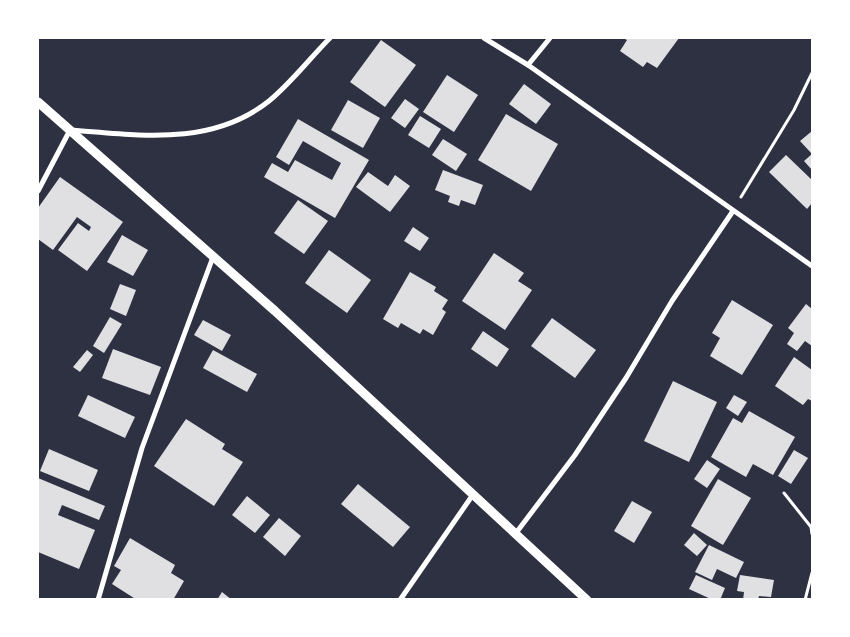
<svg xmlns="http://www.w3.org/2000/svg" width="850" height="637" font-family="'Sofia Sans Condensed',sans-serif">
<rect width="100%" height="100%" fill="#2d3142"/>
<g fill="#e0e0e3">
<path d="M623,38H679L657,68L647,62L643,67L620,51L627,40Z"/>
<path d="M381,40L416,65L385,107L350,82Z"/>
<path d="M447,75L478,95L454,132L423,112Z"/>
<path d="M524,84L551,104L536,124L509,104Z"/>
<path d="M405,99L419,109L405,128L391,118Z"/>
<path d="M348,100L380,118L363,148L331,130Z"/>
<path d="M506,114L558,144L531,191L478,160Z"/>
<path d="M420,116L441,129L429,148L408,135Z"/>
<path d="M298,119L369,160L335,218L264,177L272,163L288,172L295,160L332,180L341,163L303,141L289,165L276,157Z"/>
<path d="M812,131V170L804,161L812,154L800,141Z"/>
<path d="M443,139L467,154L456,171L432,155Z"/>
<path d="M786,155L812,180V203L807,209L769,172Z"/>
<path d="M443,170L483,185L475,205L461,200L459,206L448,202L450,196L435,190Z"/>
<path d="M368,172L388,186L395,175L410,186L390,212L356,187Z"/>
<path d="M60,177L123,222L87,271L58,250L78,223L89,231L91,227L77,217L53,250L38,239V208Z"/>
<path d="M298,200L328,221L304,254L274,233Z"/>
<path d="M413,227L429,238L420,251L404,241Z"/>
<path d="M122,235L148,250L133,276L107,262Z"/>
<path d="M329,250L371,280L347,313L305,283Z"/>
<path d="M494,253L524,273L518,281L532,290L505,330L462,301Z"/>
<path d="M410,272L436,287L434,291L448,300L442,309L446,312L433,335L423,329L420,334L401,323L398,328L383,319Z"/>
<path d="M120,284L136,290L126,316L110,309Z"/>
<path d="M732,300L773,325L742,375L710,356L720,338L712,333Z"/>
<path d="M806,304L812,309V346L805,341L797,351L787,344L794,333L788,328Z"/>
<path d="M110,317L122,324L104,353L93,346Z"/>
<path d="M552,318L596,350L575,378L531,346Z"/>
<path d="M203,320L231,335L222,351L194,335Z"/>
<path d="M483,331L509,349L497,367L471,349Z"/>
<path d="M113,349L161,367L150,395L102,378Z"/>
<path d="M87,350L93,355L80,372L73,367Z"/>
<path d="M213,350L257,374L247,392L203,368Z"/>
<path d="M794,357L812,370V401L808,399L803,405L775,386Z"/>
<path d="M673,381L717,402L689,462L644,441Z"/>
<path d="M88,395L135,417L125,438L78,416Z"/>
<path d="M734,395L747,402L738,416L726,408Z"/>
<path d="M749,411L795,437L773,475L753,464L746,477L711,457L733,418L742,423Z"/>
<path d="M186,419L225,444L222,449L243,462L214,506L154,466Z"/>
<path d="M49,449L98,470L89,491L40,471Z"/>
<path d="M794,450L808,458L791,484L778,476Z"/>
<path d="M707,460L720,469L707,488L694,479Z"/>
<path d="M38,478L105,506L99,520L62,505L58,515L95,530L79,569L38,552Z"/>
<path d="M718,479L751,498L723,545L691,526Z"/>
<path d="M358,484L410,527L393,547L341,504Z"/>
<path d="M247,496L270,515L255,533L232,515Z"/>
<path d="M632,501L652,512L634,543L614,531Z"/>
<path d="M279,518L301,536L285,556L263,537Z"/>
<path d="M694,533L707,545L697,556L684,545Z"/>
<path d="M130,538L175,565L171,573L184,581L173,600H137L112,584L121,570L114,566Z"/>
<path d="M709,545L744,562L736,578L717,569L712,580L695,572Z"/>
<path d="M696,575L725,588L720,600H713L689,589Z"/>
<path d="M740,575L774,580L771,597L759,596L758,600H743L744,592L737,591Z"/>
<path d="M222,592L232,600H217Z"/>
</g>
<g fill="none" stroke-linecap="round" stroke-linejoin="round">
<g stroke="#fff" stroke-width="3">
<path d="M741,197L794,110L812,73"/>
<path d="M784,493L811,527L812,534"/>
<path d="M805,600L812,573"/>
</g>
<g stroke="#fff" stroke-width="5">
<path d="M484,38L528,65L812,266"/>
<path d="M528,65L550,38"/>
<path d="M38,191L70,130C139,135 211,147 269,101C291,83 310,58 330,38"/>
<path d="M516,533L575,455L626,378L672,301L733,211"/>
<path d="M98,600L142,448L213,257"/>
<path d="M400,600L472,496"/>
</g>
<path stroke="#fff" stroke-width="9" d="M38,102L275,311L587,600"/>
</g>
<rect width="850" height="637" fill="none" stroke="#ffffff" stroke-width="78"/>
</svg>
